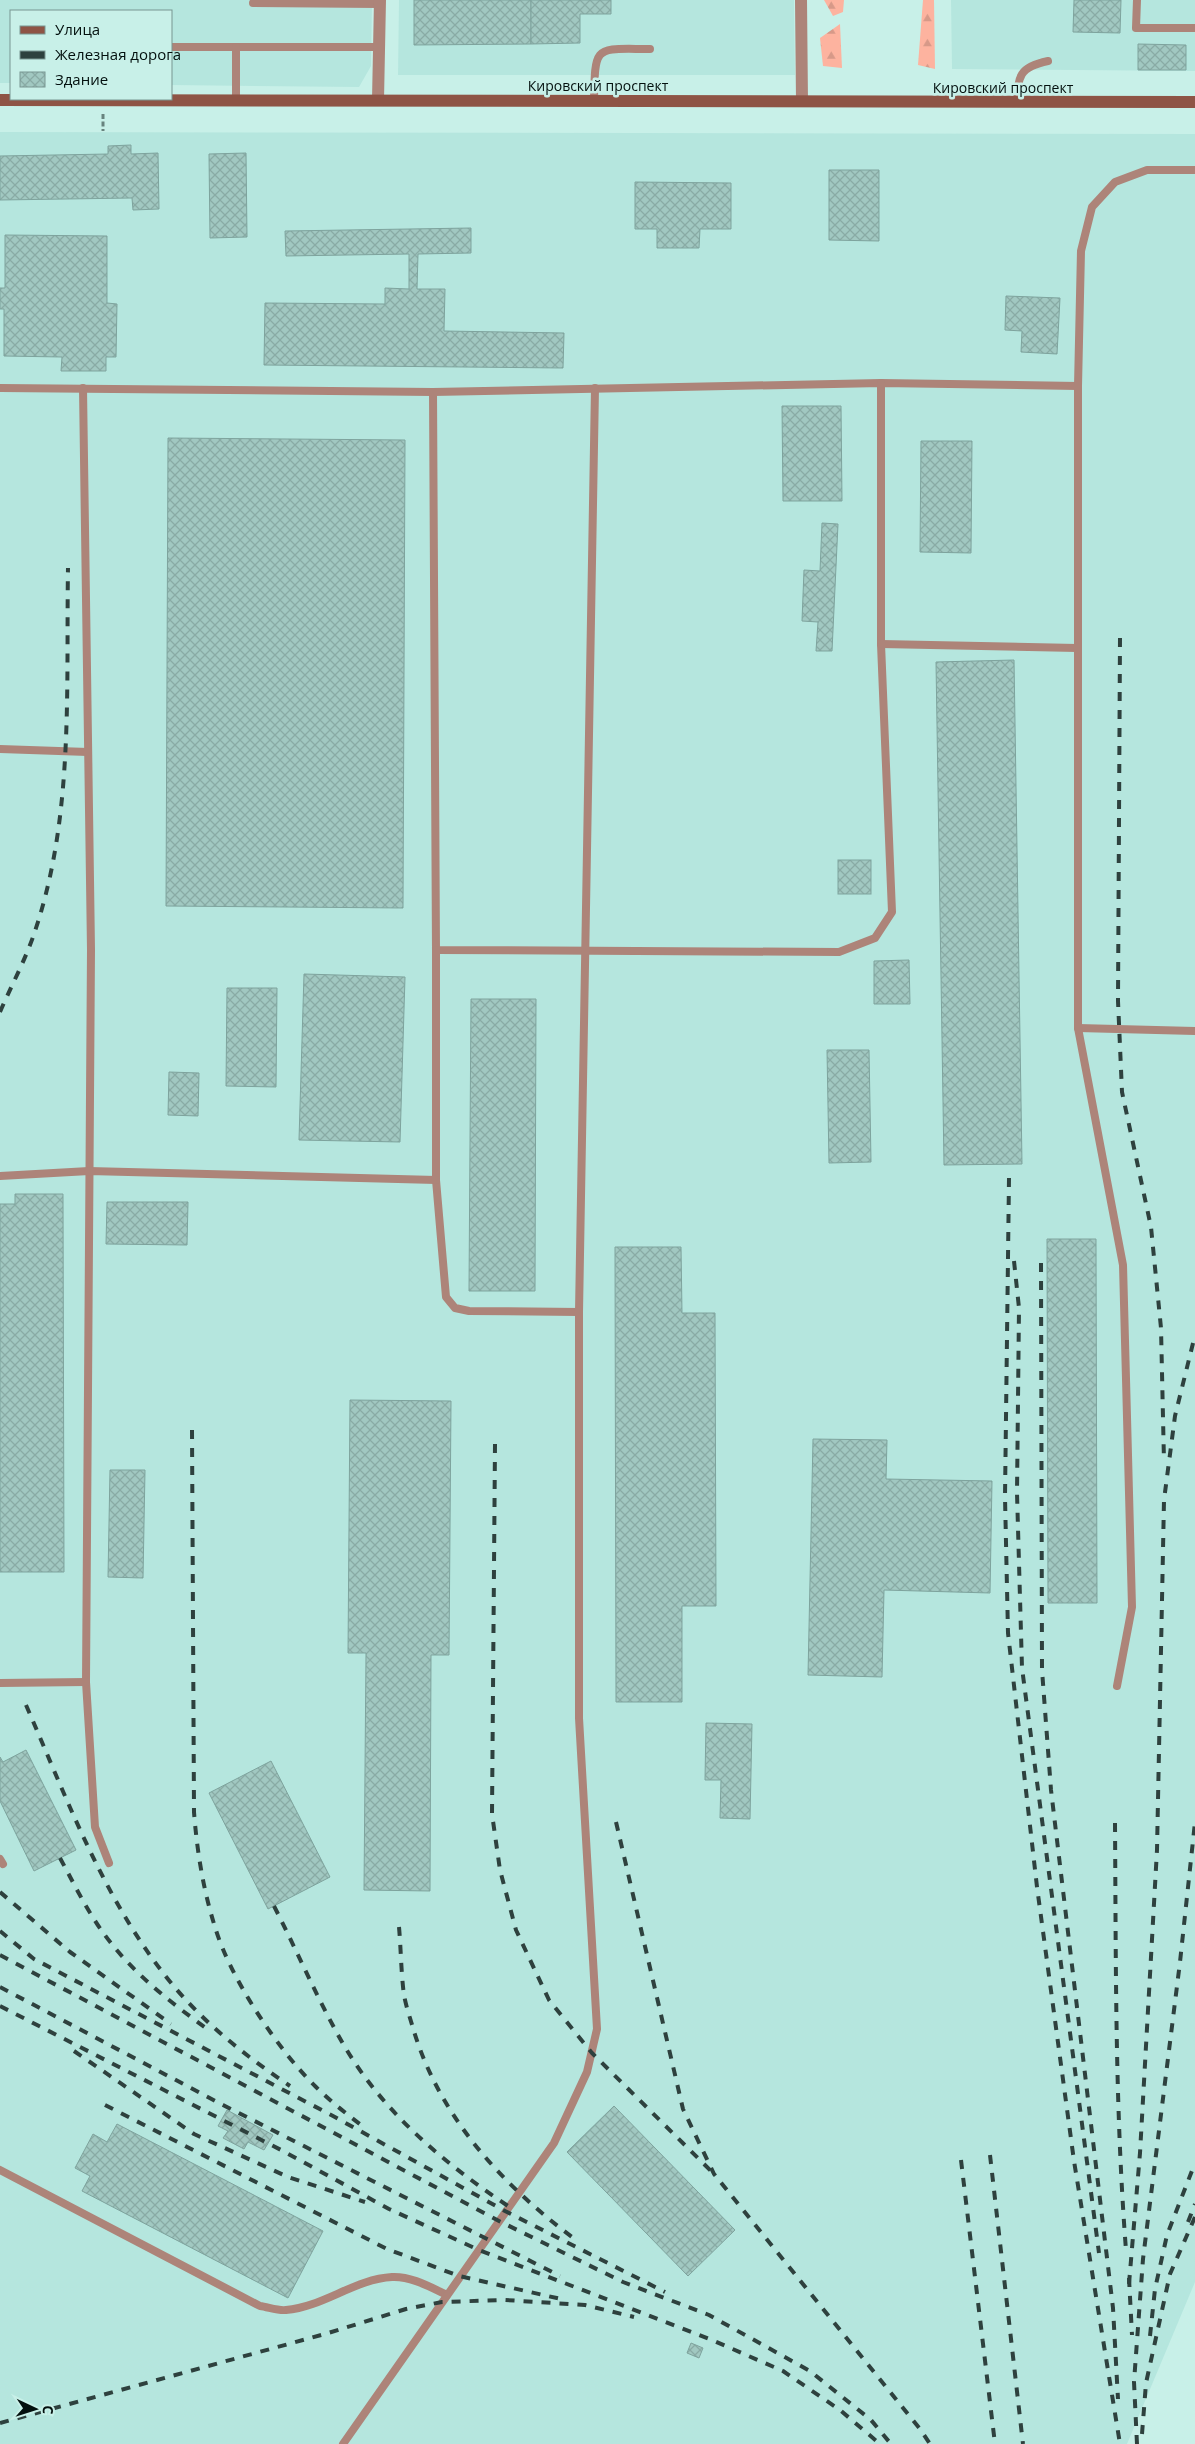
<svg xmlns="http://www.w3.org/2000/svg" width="1195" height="2444" font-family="'Open Sans',sans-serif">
<defs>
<pattern id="forest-firs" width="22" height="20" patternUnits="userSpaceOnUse" patternTransform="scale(1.25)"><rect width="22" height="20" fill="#fdb39f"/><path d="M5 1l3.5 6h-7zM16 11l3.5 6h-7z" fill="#d79988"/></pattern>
<pattern id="building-cross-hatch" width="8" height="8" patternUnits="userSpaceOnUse" patternTransform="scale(1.25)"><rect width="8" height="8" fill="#a1c8c1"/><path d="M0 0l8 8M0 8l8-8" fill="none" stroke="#89aba5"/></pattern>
</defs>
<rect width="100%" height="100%" fill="#c8f0e8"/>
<g fill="#b5e6de">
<path d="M0,0H372L371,66L359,87L171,85V11H11V83H0Z"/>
<path d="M399,0H794L795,75H398Z"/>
<path d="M951,0H1195V71L952,69Z"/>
<path d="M0,132L1195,134V2282L1127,2444H0Z"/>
</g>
<g fill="url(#forest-firs)">
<path d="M824,0H844L843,12L833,16Z"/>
<path d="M923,0H934L935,69L918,65Z"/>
<path d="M840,24L842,68L823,66L820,38Z"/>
</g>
<g fill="url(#building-cross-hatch)" stroke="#7ea39d">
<path d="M414,0H531V44L414,45Z"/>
<path d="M531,0H611V14H580V43L531,44Z"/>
<path d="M1074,0H1121L1120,33L1073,32Z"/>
<path d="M1138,44L1186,45V70H1138Z"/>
<path d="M131,145V154L158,153L159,209L133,210L132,198L0,200V156L108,154V146Z"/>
<path d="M246,153L247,237L210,238L209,154Z"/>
<path d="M829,170H879V241L829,240Z"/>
<path d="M635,182L731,183V229H700L699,248H657V229H635Z"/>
<path d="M471,228V253L418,254L417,289H445L444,331L564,333L563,368L264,365L265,303L385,304V288L409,289V254L286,256L285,231Z"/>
<path d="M5,235L107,236V303L117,304L116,357H106V371H61L62,357L4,356V309H0V288H5Z"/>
<path d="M1006,296L1060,298L1057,354L1021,352L1022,331L1005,330Z"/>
<path d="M782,406H841L842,501H783Z"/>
<path d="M168,438L405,440L403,908L166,906Z"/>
<path d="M921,441H972L971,553L920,552Z"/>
<path d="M822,523L838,524L832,651H816L818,622L802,621L804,570L820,571Z"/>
<path d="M1014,660L1022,1164L944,1165L936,662Z"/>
<rect x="838" y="860" width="33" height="34"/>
<path d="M909,960L910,1004H874V961Z"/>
<path d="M304,974L405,977L400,1142L299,1140Z"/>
<path d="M227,988H277L276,1087L226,1086Z"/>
<path d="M471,999H536L535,1291H469Z"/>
<path d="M827,1050H869L871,1162L829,1163Z"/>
<path d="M169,1072L199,1073L198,1116L168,1115Z"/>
<path d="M15,1194H63L64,1572H0V1204H15Z"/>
<path d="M107,1202H188L187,1245L106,1244Z"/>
<path d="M1047,1239H1096L1097,1603H1048Z"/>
<path d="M615,1247H681L682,1313H715L716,1606H682V1702H616Z"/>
<path d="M350,1400L451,1401L449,1655H431L430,1891L364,1890L366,1653H348Z"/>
<path d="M813,1439L887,1440L886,1479L992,1481L990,1593L884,1590L882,1677L808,1675Z"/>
<path d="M110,1470H145L143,1578L108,1577Z"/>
<path d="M706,1723L752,1724L750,1819L720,1818L721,1780H705Z"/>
<path d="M26,1750L76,1850L34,1871L0,1801V1757L3,1762Z"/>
<path d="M271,1761L330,1877L268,1909L209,1793Z"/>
<path d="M614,2106L735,2230L688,2276L567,2152Z"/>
<path d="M227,2110L273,2135L264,2150L248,2142L244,2149L223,2138L228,2131L218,2126Z"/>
<path d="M117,2124L323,2231L288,2298L82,2191L90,2176L75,2168L93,2134L107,2142Z"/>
<path d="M691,2343L703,2348L699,2358L687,2353Z"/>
</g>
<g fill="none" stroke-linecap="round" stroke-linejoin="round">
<path stroke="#68837e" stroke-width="3" stroke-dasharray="5 2.5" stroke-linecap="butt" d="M103,114V131"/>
<g stroke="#ad8479" stroke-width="8">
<path d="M1137,0L1136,28H1195"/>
<path d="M253,3L379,4"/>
<path d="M171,47H379"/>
<path d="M236,100V47"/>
<path d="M594,101C595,43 595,49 650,49"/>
<path d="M1017,103C1018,76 1019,67 1048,61"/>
<path d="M0,388L433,392L881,383L1078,386"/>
<path d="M83,388L91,950L86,1682L95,1827L109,1863"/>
<path d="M433,392L436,950L839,952L875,938L892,912L881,644V383"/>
<path d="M881,644L1077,648"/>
<path d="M0,749L88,752"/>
<path d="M436,950V1180L446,1297L455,1308L469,1311L579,1312"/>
<path d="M1078,1028L1195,1031"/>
<path d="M0,1176L89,1171L436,1180"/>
<path d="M0,1683L86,1682"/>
<path d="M1117,1686L1132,1607L1123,1265L1078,1028V386L1081,251L1092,207L1115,182L1147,170H1195"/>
<path d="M0,1859L3,1864"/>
<path d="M0,2170L260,2306C268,2307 278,2311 286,2310C323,2307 355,2279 392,2277C411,2276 430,2287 447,2295"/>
<path d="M343,2444L554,2143L587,2072L597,2029L579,1718V1312L595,388"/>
</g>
<g stroke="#ad8479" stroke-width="12">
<path d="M801,0L802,101"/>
<path d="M378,100L380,0"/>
</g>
<path stroke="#8e5445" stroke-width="12" d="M0,100L1195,102"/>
<g stroke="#2e413e" stroke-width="4" stroke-dasharray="9 9" stroke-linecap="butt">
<path d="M1120,638L1118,1001L1122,1092L1151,1227L1161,1328L1164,1462"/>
<path d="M0,1012C12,984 27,957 36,928C74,813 66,687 68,568"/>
<path d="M1009,1178L1005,1497L1008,1633L1037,1887L1074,2161L1120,2444"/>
<path d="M1014,1261L1019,1308L1017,1493L1022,1668L1099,2253"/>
<path d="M1041,1263L1042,1670L1051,1790L1113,2308L1118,2399"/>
<path d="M192,1430L194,1812C197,1851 203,1889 215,1927C230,1978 278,2050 316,2087C331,2102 348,2115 365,2128"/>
<path d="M495,1444L492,1814L500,1870L516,1930L549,2000L592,2053L714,2174"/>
<path d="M26,1705C68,1801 105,1903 172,1984C206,2025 247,2057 290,2086"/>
<path d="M616,1822L683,2109L714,2174L920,2429L930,2444"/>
<path d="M1115,1823C1116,1966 1115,2108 1126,2250"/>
<path d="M60,1858C71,1878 81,1899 94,1919C121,1963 164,1998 206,2028"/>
<path d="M0,1892L70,1952L171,2024"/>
<path d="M274,1906C297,1951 317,1998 342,2042C382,2112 445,2164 511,2208"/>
<path d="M399,1927C401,1949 401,1973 404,1995C406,2006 410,2018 413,2028C439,2117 503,2186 576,2240"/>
<path d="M0,1931L34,1959L333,2116L505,2211L665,2292"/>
<path d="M0,1955L499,2221L623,2282L709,2315L810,2371L871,2420L891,2444"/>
<path d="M0,1987L223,2105L560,2276"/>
<path d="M0,2006L283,2151L389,2209L479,2250L712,2340L783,2371L840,2410L880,2444"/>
<path d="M74,2051L194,2134L288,2177L365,2202"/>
<path d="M105,2105L387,2249L459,2276L561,2299"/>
<path d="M990,2155L1023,2444"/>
<path d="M961,2160L995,2444"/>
<path d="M1188,2222L1195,2204"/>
<path d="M1129,2278L1132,2335"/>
<path d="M1129,2284L1140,2153L1157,1850L1164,1500L1175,1416L1195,1335"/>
<path d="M1150,2336L1155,2289L1167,2235L1195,2163"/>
<path d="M0,2423L325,2334L406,2309L442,2302L505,2300L585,2305L634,2317"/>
<path d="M1142,2434L1146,2383L1170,2274L1195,2217"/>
<path d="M1137,2444L1134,2382L1143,2259L1180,1962L1195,1822"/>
</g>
</g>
<g text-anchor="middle" stroke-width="5" stroke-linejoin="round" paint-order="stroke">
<g font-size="14" fill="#03100e" stroke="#c8f0e8">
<text x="598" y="91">Кировский проспект</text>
<text x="1003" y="93">Кировский проспект</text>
</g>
</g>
<rect x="10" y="10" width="162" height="90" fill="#c8f0e8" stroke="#799691"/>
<rect x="20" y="26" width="25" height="8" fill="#8e5445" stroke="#799691"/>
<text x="55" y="35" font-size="15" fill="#03100e">Улица</text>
<rect x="20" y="51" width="25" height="8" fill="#2e413e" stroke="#799691"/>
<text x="55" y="60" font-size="15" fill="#03100e">Железная дорога</text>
<rect x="20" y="72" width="25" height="15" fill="url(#building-cross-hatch)" stroke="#799691"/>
<text x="55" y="85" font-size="15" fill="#03100e">Здание</text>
<g transform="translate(35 2409) rotate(94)" stroke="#c8f0e8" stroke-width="4" paint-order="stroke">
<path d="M0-4L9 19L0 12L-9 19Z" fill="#03100e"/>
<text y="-8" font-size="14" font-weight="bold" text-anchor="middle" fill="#03100e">С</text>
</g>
</svg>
